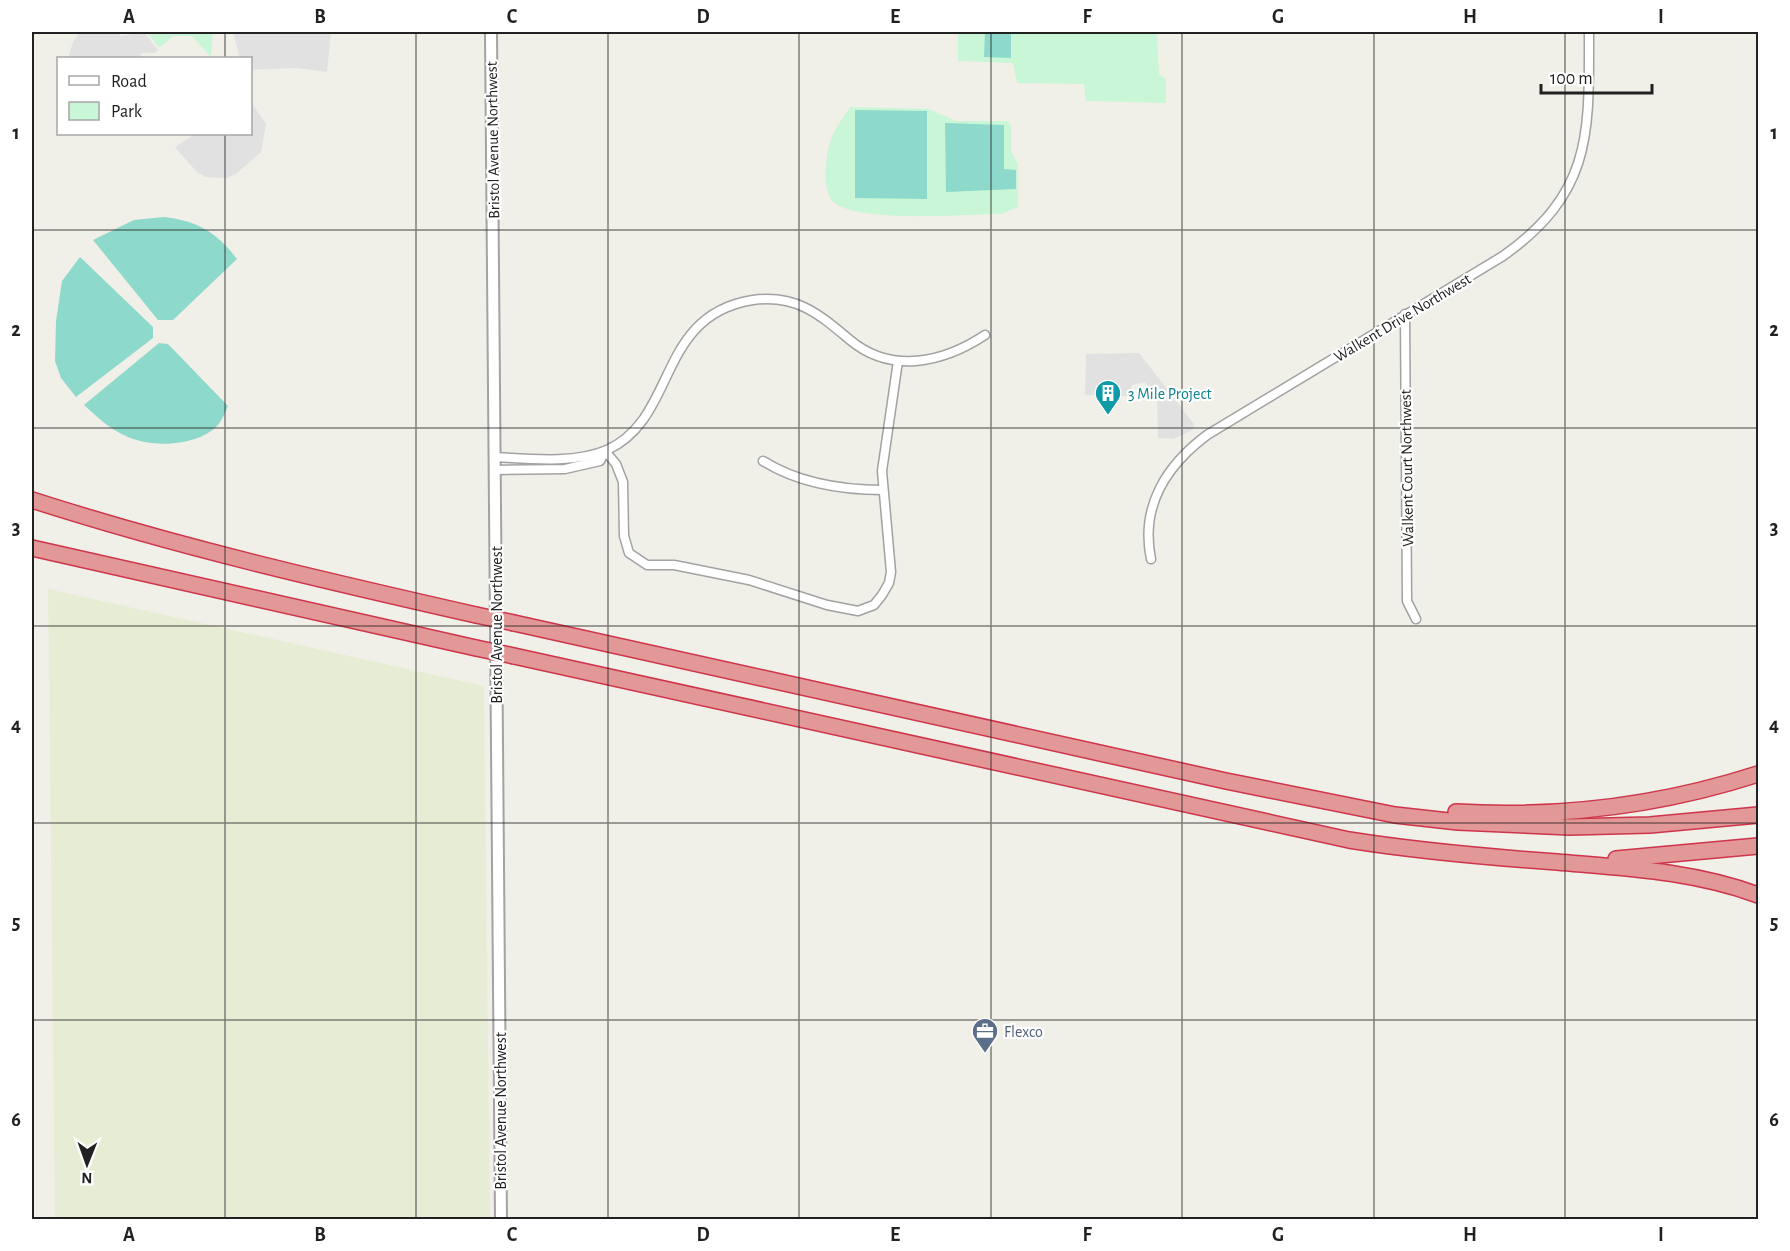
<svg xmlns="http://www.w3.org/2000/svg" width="1790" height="1251" font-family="'Alegreya Sans',sans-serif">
<rect width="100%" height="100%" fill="#f0efe8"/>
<path fill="#e7edd5" d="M48,589L484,686L490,1219H55Z"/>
<g fill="#c9f6d6">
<path d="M147,32H213L211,57L192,36H173L159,48Z"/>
<path d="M958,32H1157L1159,74L1166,80V103L1086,101L1084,84L1017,83L1013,63L958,61Z"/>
<path d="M850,107L929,109L956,121H1008L1011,126V151L1018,164V207L1001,214C964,214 865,223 836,204C819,193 826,150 833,134C837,125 845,116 850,107Z"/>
</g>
<g fill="#8dd9cb">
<path d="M985,32H1011V58L984,57Z"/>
<path d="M855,110L927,111V199L855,198Z"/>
<path d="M945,123L1004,125V169L1016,170V189L946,192Z"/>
<path d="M164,217C198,221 216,232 237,259L173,320H158L93,240L134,220Z"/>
<path d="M80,257L153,327V338L76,397L61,378L55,361L56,321L62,281Z"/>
<path d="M159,343L168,344L228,406C225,412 222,421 217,426C198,446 153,448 128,437C111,430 97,417 84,405Z"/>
</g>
<g fill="#e1e1e1">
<path d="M80,32H117L121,36L144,32L158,50L155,53H141L140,58H68L73,42Z"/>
<path d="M233,32H331L327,72L297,68L251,70L250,58H240Z"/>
<path d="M251,102L266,124L261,152L236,174L227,178L206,177L197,172L175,147L195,134H250Z"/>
<path d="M1139,353L1194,424L1193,430L1173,439L1158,438L1157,396L1145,382L1132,385L1128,396L1085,395L1086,354Z"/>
</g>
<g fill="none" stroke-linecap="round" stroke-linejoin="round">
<g stroke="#a2a2a2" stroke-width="11">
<g id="minor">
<path d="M1405,314L1407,601L1416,619"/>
<path d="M605,451L616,464L623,482L624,536L629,553L647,565H674L749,580L827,605L858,611L874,605L882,595L889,583L891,572L882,471L898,361"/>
<path d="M495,457C530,459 574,464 607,450C678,418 656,315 753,300C797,294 820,315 850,340C892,375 944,362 985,335"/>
<path d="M763,461C798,483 843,490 883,490"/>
<path d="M495,470L565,469L600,461L605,451"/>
<path d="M1151,559C1140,506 1167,465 1207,435L1503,256C1593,192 1589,133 1589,32"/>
</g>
</g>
<g stroke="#a2a2a2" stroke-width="14">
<path id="tertiary" d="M491,32L501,1220"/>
</g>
<g stroke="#ce354b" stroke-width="18">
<g id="motorway">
<path d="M32,500C178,547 326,581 476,615"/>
<path d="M32,548L476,648"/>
<path d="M514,623L1226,781L1395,815L1458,822L1570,827L1650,825L1758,815"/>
<path d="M514,656L1349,840C1418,851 1487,857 1557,862C1626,868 1693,871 1758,895"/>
<path d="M1456,812C1558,818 1662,805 1758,774"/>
<path d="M1616,859L1758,846"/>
</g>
</g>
<use href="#minor" stroke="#fff" stroke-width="8"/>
<use href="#tertiary" stroke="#fff" stroke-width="10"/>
<use href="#motorway" stroke="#e19896" stroke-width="15"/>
<g stroke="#ce354b" stroke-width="18" stroke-linecap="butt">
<g id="motorway-bridge">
<path d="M476,615L514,623"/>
<path d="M476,648L514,656"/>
</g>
</g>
<use href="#motorway-bridge" stroke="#e19896" stroke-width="15"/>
</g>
<path fill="none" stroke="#212121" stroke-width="1.5" stroke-opacity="0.55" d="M225,32V58M416,32V1220M608,32V1220M799,32V1220M991,32V1220M1182,32V1220M1374,32V1220M1565,32V1220M225,134V1220M32,230H1758M32,428H1758M32,626H1758M32,823H1758M32,1020H1758"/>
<defs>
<g id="building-pin" transform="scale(1.35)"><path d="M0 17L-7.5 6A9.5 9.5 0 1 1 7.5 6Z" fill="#0f9aa8" stroke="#fff"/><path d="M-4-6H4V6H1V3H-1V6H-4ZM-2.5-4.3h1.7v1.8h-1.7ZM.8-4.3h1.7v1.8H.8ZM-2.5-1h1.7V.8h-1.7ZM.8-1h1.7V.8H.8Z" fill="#fff"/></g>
<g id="office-pin" transform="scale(1.35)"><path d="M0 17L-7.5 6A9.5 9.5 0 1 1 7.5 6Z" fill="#5c6f8a" stroke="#fff"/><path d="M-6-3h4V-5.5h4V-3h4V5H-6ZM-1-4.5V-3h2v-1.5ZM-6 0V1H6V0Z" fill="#fff"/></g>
</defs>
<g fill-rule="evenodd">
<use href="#building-pin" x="1108" y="393"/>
<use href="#office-pin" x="985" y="1031"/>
</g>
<g text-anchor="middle" stroke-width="4.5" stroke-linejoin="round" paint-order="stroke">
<g font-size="16" fill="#212121" stroke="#fff">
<text transform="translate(492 140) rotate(-91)" y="6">Bristol Avenue Northwest</text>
<text transform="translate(1402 317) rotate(-31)" y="6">Walkent Drive Northwest</text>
<text transform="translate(1406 468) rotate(-91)" y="6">Walkent Court Northwest</text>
<text transform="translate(496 625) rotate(-90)" y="6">Bristol Avenue Northwest</text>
<text transform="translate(500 1111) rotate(-90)" y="6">Bristol Avenue Northwest</text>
</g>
<g font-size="16" fill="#0d838f" stroke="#fff" text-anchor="start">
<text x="1128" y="399">3 Mile Project</text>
</g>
<g font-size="16" fill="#4e5e75" stroke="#fff" text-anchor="start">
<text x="1004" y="1037">Flexco</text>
</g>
</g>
<rect width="1790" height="1251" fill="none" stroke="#ffffff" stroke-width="66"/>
<rect x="57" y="57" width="195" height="78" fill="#ffffff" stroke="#a6a6a6" stroke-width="1.5"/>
<rect x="69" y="76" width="30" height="9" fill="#ffffff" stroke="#a6a6a6" stroke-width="1.5"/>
<text x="111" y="87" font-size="18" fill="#212121">Road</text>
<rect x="69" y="102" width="30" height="18" fill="#c9f6d6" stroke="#a6a6a6" stroke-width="1.5"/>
<text x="111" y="117" font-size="18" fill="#212121">Park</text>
<g transform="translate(87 1164) rotate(181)" stroke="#ffffff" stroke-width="4.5" paint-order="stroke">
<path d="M0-4.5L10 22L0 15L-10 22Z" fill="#212121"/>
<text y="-9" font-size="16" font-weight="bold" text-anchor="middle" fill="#212121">N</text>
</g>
<path d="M1541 84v9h111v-9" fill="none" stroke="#212121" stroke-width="3"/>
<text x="1550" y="84" font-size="18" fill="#212121" stroke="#ffffff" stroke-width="4.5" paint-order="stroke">100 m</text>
<rect x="33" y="33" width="1724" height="1185" fill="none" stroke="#212121" stroke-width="2"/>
<g font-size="20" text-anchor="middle" font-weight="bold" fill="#212121">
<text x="129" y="23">A</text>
<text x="320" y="23">B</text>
<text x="512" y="23">C</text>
<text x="703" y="23">D</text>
<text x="895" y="23">E</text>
<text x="1087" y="23">F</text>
<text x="1278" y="23">G</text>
<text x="1470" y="23">H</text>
<text x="1661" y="23">I</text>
<text x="16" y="139">1</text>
<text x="1774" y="139">1</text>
<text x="16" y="336">2</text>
<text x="1774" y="336">2</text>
<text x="16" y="534">3</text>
<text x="1774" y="534">3</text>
<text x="16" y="731">4</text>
<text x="1774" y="731">4</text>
<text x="16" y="929">5</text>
<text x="1774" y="929">5</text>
<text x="16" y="1126">6</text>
<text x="1774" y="1126">6</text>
<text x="129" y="1241">A</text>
<text x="320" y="1241">B</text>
<text x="512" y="1241">C</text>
<text x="703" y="1241">D</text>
<text x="895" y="1241">E</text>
<text x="1087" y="1241">F</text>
<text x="1278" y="1241">G</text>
<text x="1470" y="1241">H</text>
<text x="1661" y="1241">I</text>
</g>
</svg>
